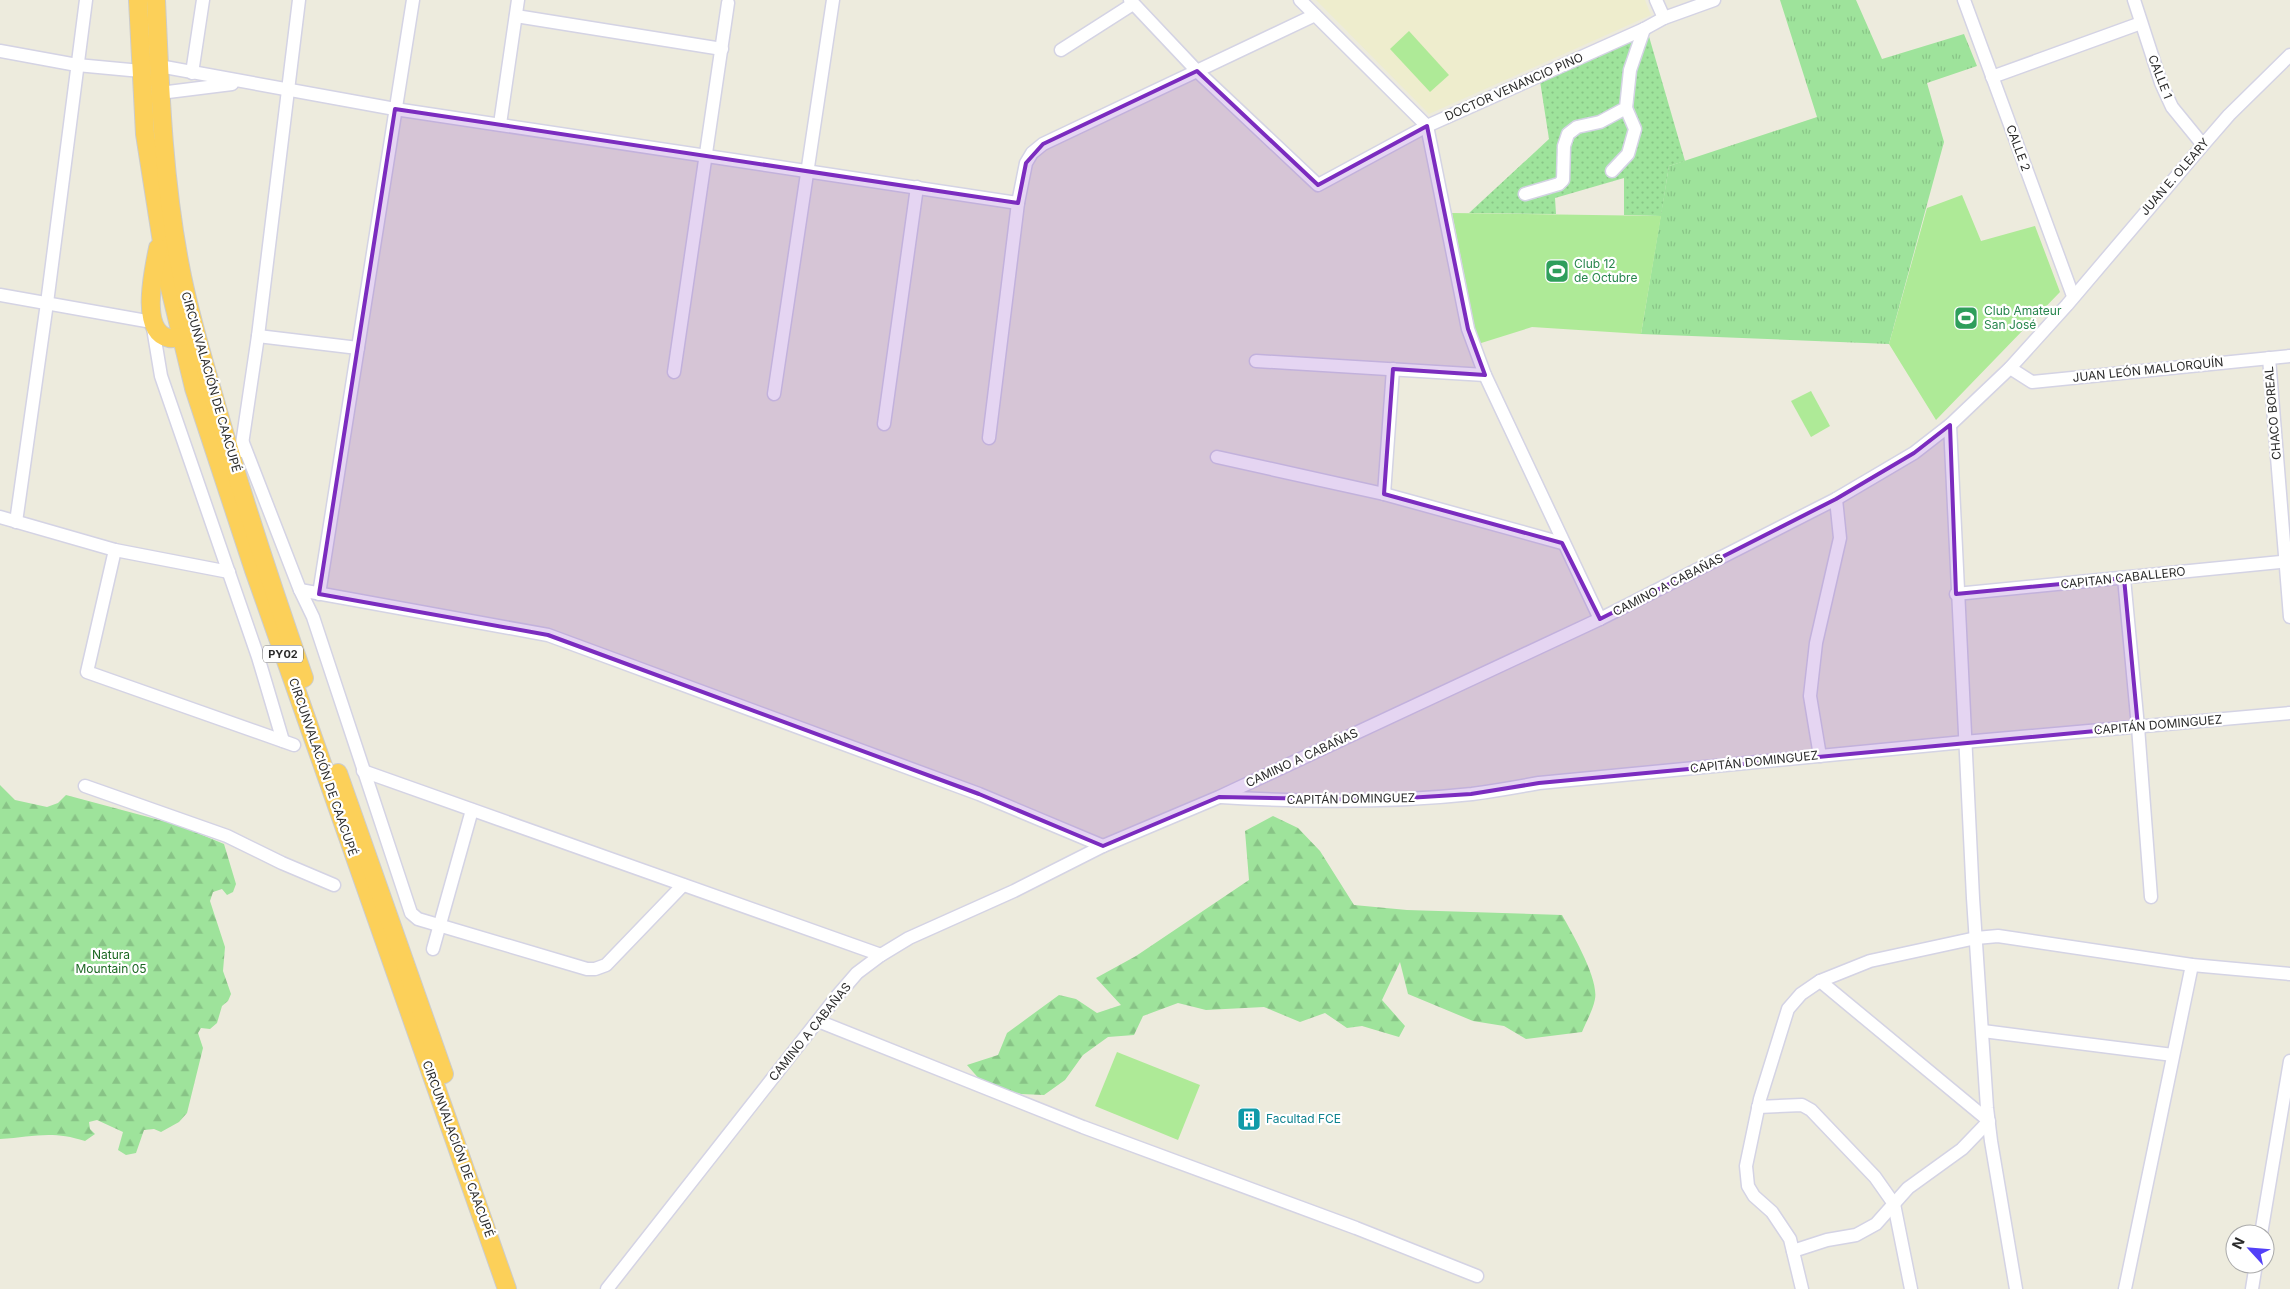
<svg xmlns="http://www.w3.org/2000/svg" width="2290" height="1289" font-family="Inter,sans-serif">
<defs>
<pattern id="grass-tufts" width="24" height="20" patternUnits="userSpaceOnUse" patternTransform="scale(1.25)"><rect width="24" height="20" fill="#9ee39b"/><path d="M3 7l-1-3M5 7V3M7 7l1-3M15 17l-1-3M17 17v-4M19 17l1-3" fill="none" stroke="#88c386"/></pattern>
<pattern id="forest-firs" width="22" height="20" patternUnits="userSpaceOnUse" patternTransform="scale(1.25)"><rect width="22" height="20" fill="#9ee39b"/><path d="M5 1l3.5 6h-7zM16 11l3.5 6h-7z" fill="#88c386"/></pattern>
<pattern id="park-dots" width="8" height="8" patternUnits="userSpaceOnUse" patternTransform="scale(1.25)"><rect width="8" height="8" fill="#9ee39b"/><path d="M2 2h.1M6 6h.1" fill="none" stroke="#88c386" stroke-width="1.8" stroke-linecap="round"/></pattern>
</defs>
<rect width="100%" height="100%" fill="#edebdd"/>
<path fill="#eeedcd" d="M1316,0H1645L1651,15L1429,114Z"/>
<path fill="url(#grass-tufts)" d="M1780,0H1856L1882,59L1964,34L1977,66L1927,83L1944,142L1889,344L1641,334L1669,166L1817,117Z"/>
<g fill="url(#forest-firs)">
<path d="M0,785L15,800L47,807L58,803L66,795L178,825L224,844L236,884L233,892L227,895L222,889L213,892L210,901L225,947L223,971L231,994L228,1001L222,1006L217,1023L210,1029L201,1028L198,1033L203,1048L187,1113L179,1122L161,1132L154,1129L144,1130L136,1153L126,1155L118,1150L123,1132L97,1120L89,1122L90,1129L95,1134L85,1141C51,1130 33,1137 0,1139Z"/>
<path d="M1273,816L1298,828L1320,851L1354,905L1407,910L1562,915C1572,933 1599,979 1595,999C1593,1010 1586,1022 1582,1032L1526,1039L1504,1026L1473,1021L1408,994L1400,962L1382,1000L1405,1026L1399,1037L1362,1026L1347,1028L1325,1013L1300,1022L1264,1007L1206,1010L1178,1003L1143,1016L1134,1035L1108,1037L1083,1055L1065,1080L1044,1095L1021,1094L1001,1089L981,1081L967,1065L998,1055L1007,1033L1059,995L1076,999L1097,1013L1121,1005L1096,978L1136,956L1249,880L1245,831Z"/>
</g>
<path fill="url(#park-dots)" d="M1648,33L1685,161L1669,166L1661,216L1624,215V178L1555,198L1556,214L1469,213L1549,139L1540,81Z"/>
<g fill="#aeea97">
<path d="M1409,31L1449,75L1430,92L1390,49Z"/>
<path d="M1962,195L1981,241L2035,226L2060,292L1936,420L1889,344L1927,208Z"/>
<path d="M1452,213L1661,216L1641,334L1532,327L1478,344Z"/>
<path d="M1811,391L1830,426L1811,437L1791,401Z"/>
<path d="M1117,1052L1200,1085L1178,1140L1095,1106Z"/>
</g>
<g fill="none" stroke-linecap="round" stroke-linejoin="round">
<g stroke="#d4d3e4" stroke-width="15">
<g id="minor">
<path d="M1130,0L1197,71L1318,185L1427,126L1644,29L1664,18L1714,0"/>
<path d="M1300,0L1427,126L1468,329L1485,375L1600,619"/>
<path d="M1656,0L1664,18"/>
<path d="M1964,0L2073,296"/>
<path d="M2134,0L2161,83L2172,107L2203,145"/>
<path d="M516,16L722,49"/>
<path d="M1061,50L1133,4"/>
<path d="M0,51L77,65L141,71"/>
<path d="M159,66L395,109L1018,203"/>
<path d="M192,73L203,0"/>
<path d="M1992,77L2141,23"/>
<path d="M160,93L232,84"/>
<path d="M500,124L518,0"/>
<path d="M1612,171L1628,154L1635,129L1626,108"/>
<path d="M1525,194L1559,184L1563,180L1564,146L1568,134L1577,127L1600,122L1626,108L1630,70L1644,29"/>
<path d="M0,295L152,322L161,376L258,657L283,741"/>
<path d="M258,336L358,348"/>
<path d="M2269,358L2290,617"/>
<path d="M1256,361L1485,375"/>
<path d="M2010,368L2032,382L2290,356"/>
<path d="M674,372L728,3"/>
<path d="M774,394L833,0"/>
<path d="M884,424L917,187"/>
<path d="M1950,425L1973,898L1987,1108L1991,1141L2016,1289"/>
<path d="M989,438L1018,203L1026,163L1032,153L1043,144L1315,15"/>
<path d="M243,443L300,590L313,617L411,913L418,919L587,969H595L606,965L683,885"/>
<path d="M241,451L258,336L299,0"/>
<path d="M1217,457L1384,494L1562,543"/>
<path d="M1384,494L1393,369"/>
<path d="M0,517L115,550L229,572"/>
<path d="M16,522L47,303L86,0"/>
<path d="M115,550L87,672L294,745"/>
<path d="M2124,578L2138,727L2151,897"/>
<path d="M300,590L548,635L979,794L1103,846"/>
<path d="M319,594L413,0"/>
<path d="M1956,594L2290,561"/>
<path d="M1820,756L1810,696L1816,643L1840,538L1836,499"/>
<path d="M363,771L881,955"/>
<path d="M85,786L227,836L282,863L334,885"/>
<path d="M1221,797C1304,802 1389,803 1472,794C1494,791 1517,787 1539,783L1964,742L2290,713"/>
<path d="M433,949L472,810"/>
<path d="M818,1021L1083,1127L1356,1228L1477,1276"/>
<path d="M1983,1031L2173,1055"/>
<path d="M1758,1107L1802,1105L1811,1110L1875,1177L1894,1204L1911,1289"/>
<path d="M2261,1234L2290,1061"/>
<path d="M1793,1251L1827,1240L1856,1235L1876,1224L1908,1188L1962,1149L1989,1121L1820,981"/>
<path d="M607,1289L838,995L857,973L881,955L909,938L1014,891L1103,846L1219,797L1600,619L1836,499L1914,453L1950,425L2010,368L2067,305L2203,145L2229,115L2290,55"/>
<path d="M1802,1289L1790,1239L1772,1212L1754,1196L1748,1186L1746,1166L1760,1099L1788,1009L1801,994L1820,981L1870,961L1976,938L1998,936L2192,965L2290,974"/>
<path d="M2125,1289L2192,965"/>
<path d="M2252,1289L2256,1264"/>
</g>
</g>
<g stroke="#ccc" stroke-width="20">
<g id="highway">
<path d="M138,0L145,134L168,280L194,388L254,570L507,1289"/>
<path d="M156,0C160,89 163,178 180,266C188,310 201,352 213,394C240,490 271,584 304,678"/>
<path d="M158,248C154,269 139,332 169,338C173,339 178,337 181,337"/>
<path d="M338,773L444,1074"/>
</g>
</g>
<use href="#minor" stroke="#fff" stroke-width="12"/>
<use href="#highway" stroke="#fcd059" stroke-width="18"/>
</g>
<path fill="#7b2cbf" fill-opacity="0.2" stroke="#7b2cbf" stroke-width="4" stroke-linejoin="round" d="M1197,71L1318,185L1427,126L1468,329L1485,375L1393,369L1384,494L1562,543L1600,619L1836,499L1914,453L1950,425L1956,594L2124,578L2138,727L1539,783L1471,794L1375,800L1219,797L1103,846L979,794L548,635L319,594L395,109L1018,203L1026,163L1043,144Z"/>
<defs>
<g id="stadium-square" transform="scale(1.25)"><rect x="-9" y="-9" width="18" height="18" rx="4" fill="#2e9e5b" stroke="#fff"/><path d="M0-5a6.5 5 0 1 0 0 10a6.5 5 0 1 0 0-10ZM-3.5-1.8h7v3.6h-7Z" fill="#fff"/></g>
<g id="building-square" transform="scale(1.25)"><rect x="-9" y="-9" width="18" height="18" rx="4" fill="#0f9aa8" stroke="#fff"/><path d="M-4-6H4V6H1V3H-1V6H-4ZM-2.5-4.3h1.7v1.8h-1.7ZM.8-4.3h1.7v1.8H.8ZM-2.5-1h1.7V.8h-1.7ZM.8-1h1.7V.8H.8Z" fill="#fff"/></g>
</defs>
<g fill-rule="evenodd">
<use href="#stadium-square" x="1557" y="271"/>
<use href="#stadium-square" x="1966" y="318"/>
<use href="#building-square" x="1249" y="1119"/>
</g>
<g text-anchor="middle" stroke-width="4.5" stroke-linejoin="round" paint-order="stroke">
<rect fill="#fff" stroke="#6b6b6b" stroke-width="1" x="263" y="645.5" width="40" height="17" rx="4"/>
<g font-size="11" font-weight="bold" fill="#2b2b2b">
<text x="283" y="658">PY02</text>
</g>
<g font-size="12" fill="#2b2b2b" stroke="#fff">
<text transform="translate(2160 77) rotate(69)" y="4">CALLE 1</text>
<text transform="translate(1514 87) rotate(-24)" y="4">DOCTOR VENANCIO PINO</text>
<text transform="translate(2018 148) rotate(70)" y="4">CALLE 2</text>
<text transform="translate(2175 177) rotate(-49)" y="4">JUAN E. OLEARY</text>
<text transform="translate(2148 370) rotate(-6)" y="4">JUAN LEÓN MALLORQUÍN</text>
<text transform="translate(211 382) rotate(74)" y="4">CIRCUNVALACIÓN DE CAACUPÉ</text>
<text transform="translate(2273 413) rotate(-95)" y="4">CHACO BOREAL</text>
<text transform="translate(2123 578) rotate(-6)" y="4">CAPITAN CABALLERO</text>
<text transform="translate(1668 585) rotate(-27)" y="4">CAMINO A CABAÑAS</text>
<text transform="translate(2158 725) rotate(-5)" y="4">CAPITÁN DOMINGUEZ</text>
<text transform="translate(1302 758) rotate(-25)" y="4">CAMINO A CABAÑAS</text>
<text transform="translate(1754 762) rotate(-6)" y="4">CAPITÁN DOMINGUEZ</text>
<text transform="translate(323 767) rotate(71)" y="4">CIRCUNVALACIÓN DE CAACUPÉ</text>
<text transform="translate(1351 799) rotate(-1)" y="4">CAPITÁN DOMINGUEZ</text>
<text transform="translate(810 1032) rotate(-51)" y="4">CAMINO A CABAÑAS</text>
<text transform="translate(458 1149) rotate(70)" y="4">CIRCUNVALACIÓN DE CAACUPÉ</text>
</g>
<g font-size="12" fill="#27864d" stroke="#fff" text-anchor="start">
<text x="1574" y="268">Club 12<tspan x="1574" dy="14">de Octubre</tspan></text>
<text x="1984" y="315">Club Amateur<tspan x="1984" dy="14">San José</tspan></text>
</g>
<g font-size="12" fill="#1b6822" stroke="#fff">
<text x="111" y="959">Natura<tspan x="111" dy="14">Mountain 05</tspan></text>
</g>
<g font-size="12" fill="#0d838f" stroke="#fff" text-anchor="start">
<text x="1266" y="1123">Facultad FCE</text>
</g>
</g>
<g transform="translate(2250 1249) rotate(296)"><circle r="24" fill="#ffffff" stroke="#aaaaaa"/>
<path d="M0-4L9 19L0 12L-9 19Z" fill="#5340f8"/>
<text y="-8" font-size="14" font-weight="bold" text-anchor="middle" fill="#2b2b2b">N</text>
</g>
</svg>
